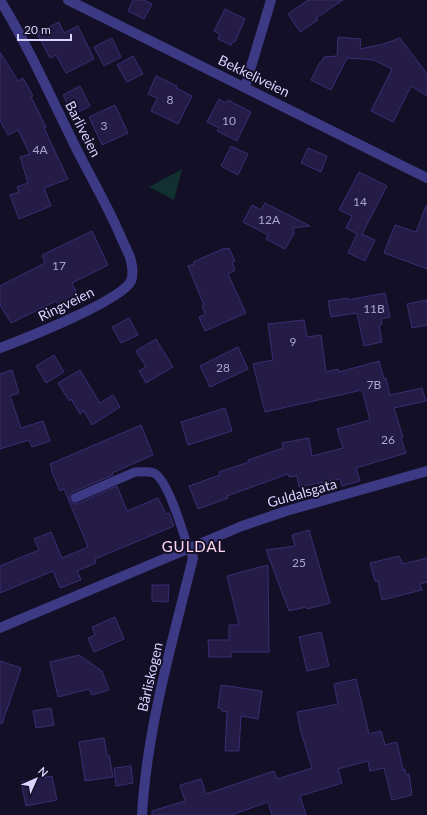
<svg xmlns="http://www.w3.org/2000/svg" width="427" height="815" font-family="Lato,sans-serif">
<rect width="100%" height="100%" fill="#130f26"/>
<path fill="#12302f" d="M182,169L174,200L149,187Z"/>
<g fill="#241b47" stroke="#3b2d73">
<path d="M133,0H144L152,4L144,19L128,11Z"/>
<path d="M308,0H343L316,18L318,20L300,32L288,14Z"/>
<path d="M225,9L245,19L235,42L233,41L231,45L218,39L220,34L214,31Z"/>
<path d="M59,22L64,33L78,26L94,59L66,73L56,55L50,58L37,33Z"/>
<path d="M338,37L361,39L360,49L383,44L400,38L427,74V96L411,86L393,122L371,111L392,69L374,60L347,58L331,90L311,80L320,62L321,63L324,57L337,56Z"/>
<path d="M112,38L121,57L104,66L94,47Z"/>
<path d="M0,52L18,81L23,78L33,96L31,97L46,127L44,128L68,179L44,188L51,206L19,219L10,195L19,192L17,187L28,183L20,157L30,154L18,130L8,135L0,121Z"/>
<path d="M133,56L143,74L127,82L117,65Z"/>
<path d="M156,76L177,86L176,88L192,96L178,124L151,111L157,98L148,94Z"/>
<path d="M80,86L90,106L73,115L63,95Z"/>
<path d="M219,99L226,103L228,100L251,112L237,141L217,131L219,128L207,122Z"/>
<path d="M115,105L128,133L102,145L89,117Z"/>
<path d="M231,146L248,154L238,175L221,166Z"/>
<path d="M308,148L327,156L321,172L301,163Z"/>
<path d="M359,172L387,186L362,234L375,240L365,261L348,253L357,234L346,228L352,216L339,210Z"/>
<path d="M265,203L310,226L293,228L294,234L285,249L266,239L268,235L243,222L252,205L261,210Z"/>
<path d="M426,206H427V269L384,253L395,225L416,232Z"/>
<path d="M92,231L108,265L72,283L80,300L60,310L56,301L11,323L0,305V286L45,263L42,255Z"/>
<path d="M225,248L226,249L229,248L235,261L232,262L235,270L228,274L246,313L205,331L199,317L205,314L202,306L204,305L188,266L194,264L193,262Z"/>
<path d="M385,293L390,317L381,319L382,324L379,325L382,342L364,346L357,313L331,317L328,301L348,298V300Z"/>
<path d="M427,300V325L412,328L407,304Z"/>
<path d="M129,318L138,335L121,343L112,327Z"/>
<path d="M304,320L307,337L321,335L326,372L338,369L339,372L379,361L384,379L386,378L390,395L422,388L426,401L394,408L403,437L401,438L406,453L356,468L360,481L342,486L340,479L299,487L297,476L289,477L288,474L227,496L228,498L198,509L189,486L220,475L219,472L249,462L248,460L283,448L282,443L309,438L312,456L343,448L337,429L370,420L362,390L265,412L253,364L273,360L268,324Z"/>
<path d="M156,339L173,367L146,383L139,371L146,367L136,351Z"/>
<path d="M238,347L248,369L210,387L200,366Z"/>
<path d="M54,355L64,372L46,383L36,366Z"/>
<path d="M12,370L19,393L10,396L21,428L43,421L50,441L32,447L29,440L0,449V374Z"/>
<path d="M80,370L100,403L113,395L120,407L92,425L84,411L80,414L71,399L69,401L58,383Z"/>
<path d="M225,408L232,431L188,445L181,422Z"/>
<path d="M141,425L153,455L112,473L113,475L73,492L70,495L69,500L72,503L77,504L117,486L127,511L158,498L166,514L169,513L174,526L95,559L96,563L77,571L81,580L60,588L53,571L0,593V566L39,550L34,539L51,532L62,558L88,547L64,489L60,491L51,470L52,469L50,464Z"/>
<path d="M309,530L330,603L307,609L306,607L289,611L266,550L295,546L292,535Z"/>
<path d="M399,556L403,564L427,558V582L420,584L422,590L382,600L378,581H375L370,563Z"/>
<path d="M268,565L269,652H231V657H209L208,640H229V625H239L227,576Z"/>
<path d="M152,585H169L168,602L152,601Z"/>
<path d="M115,617L124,639L94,652L88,638L95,635L92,627Z"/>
<path d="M321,632L329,666L307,671L299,637Z"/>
<path d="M79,655L102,671L109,690L92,695L89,689L58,697L50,662Z"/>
<path d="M0,661L21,668L2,724L0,723Z"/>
<path d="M356,679L369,734L381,731L385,745L397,742L403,770L405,769L406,775L409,774L412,795L392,800L384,768L370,771L368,761L338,769L342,783L300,796L306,815H272L268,802L231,815H152V811L185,801L180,785L201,779L206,794L274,771L277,779L312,768L301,732L297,712L338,704L334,684Z"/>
<path d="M221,685L262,691L258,719L241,716L239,751H225L227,712L222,711V709L218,708Z"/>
<path d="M51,708L54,725L36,728L33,711Z"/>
<path d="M104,738L107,755H109L113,777L85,781L79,742Z"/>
<path d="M131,766L133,783L116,786L114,768Z"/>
<path d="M52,776L57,800L26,806L21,782Z"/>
</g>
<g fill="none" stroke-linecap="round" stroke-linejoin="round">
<path stroke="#3d3a85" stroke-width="9" d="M75,498L135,472C141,472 148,471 154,473C168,480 183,532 188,548"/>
<g stroke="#3d3a85" stroke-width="10">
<path d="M68,0L427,178"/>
<path d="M245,87L271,0"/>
<path d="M0,348C24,339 121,301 131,281C134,273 132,265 130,257C127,250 123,242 120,235C108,207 93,181 79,154C53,102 30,49 0,0"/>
<path d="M0,628L242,526L286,511L427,471"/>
<path d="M142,815C147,728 172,643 193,558L190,547"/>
</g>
</g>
<g text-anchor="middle" stroke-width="4" stroke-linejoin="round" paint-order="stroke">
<g font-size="12" fill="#aca6d1">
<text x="170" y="104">8</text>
<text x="229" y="125">10</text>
<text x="104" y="130">3</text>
<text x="40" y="154">4A</text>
<text x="360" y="206">14</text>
<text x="269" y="224">12A</text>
<text x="59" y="270">17</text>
<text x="374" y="313">11B</text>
<text x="293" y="346">9</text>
<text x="223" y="372">28</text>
<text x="374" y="389">7B</text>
<text x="388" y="444">26</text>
<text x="299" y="567">25</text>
</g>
<g font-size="14" fill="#d9d4ff" stroke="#130f26">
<text transform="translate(254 76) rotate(26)" y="5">Bekkeliveien</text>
<text transform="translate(83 129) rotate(63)" y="5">Barliveien</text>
<text transform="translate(66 304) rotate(-26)" y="5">Ringveien</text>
<text transform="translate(302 493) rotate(-16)" y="5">Guldalsgata</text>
<text transform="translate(150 677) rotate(-77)" y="5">Bårliskogen</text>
</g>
<g font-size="15" letter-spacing="1" fill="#ffd6f0" stroke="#130f26">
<text x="194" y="552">GULDAL</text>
</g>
</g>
<g transform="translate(36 779) rotate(45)" stroke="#130f26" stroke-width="3" paint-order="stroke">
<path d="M0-3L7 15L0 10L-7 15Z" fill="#d9d4ff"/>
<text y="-6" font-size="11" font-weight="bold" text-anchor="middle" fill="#d9d4ff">N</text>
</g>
<path d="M18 34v6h53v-6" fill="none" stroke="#d9d4ff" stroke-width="2"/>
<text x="24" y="34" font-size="12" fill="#d9d4ff" stroke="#130f26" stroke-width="3" paint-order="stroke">20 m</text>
</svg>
